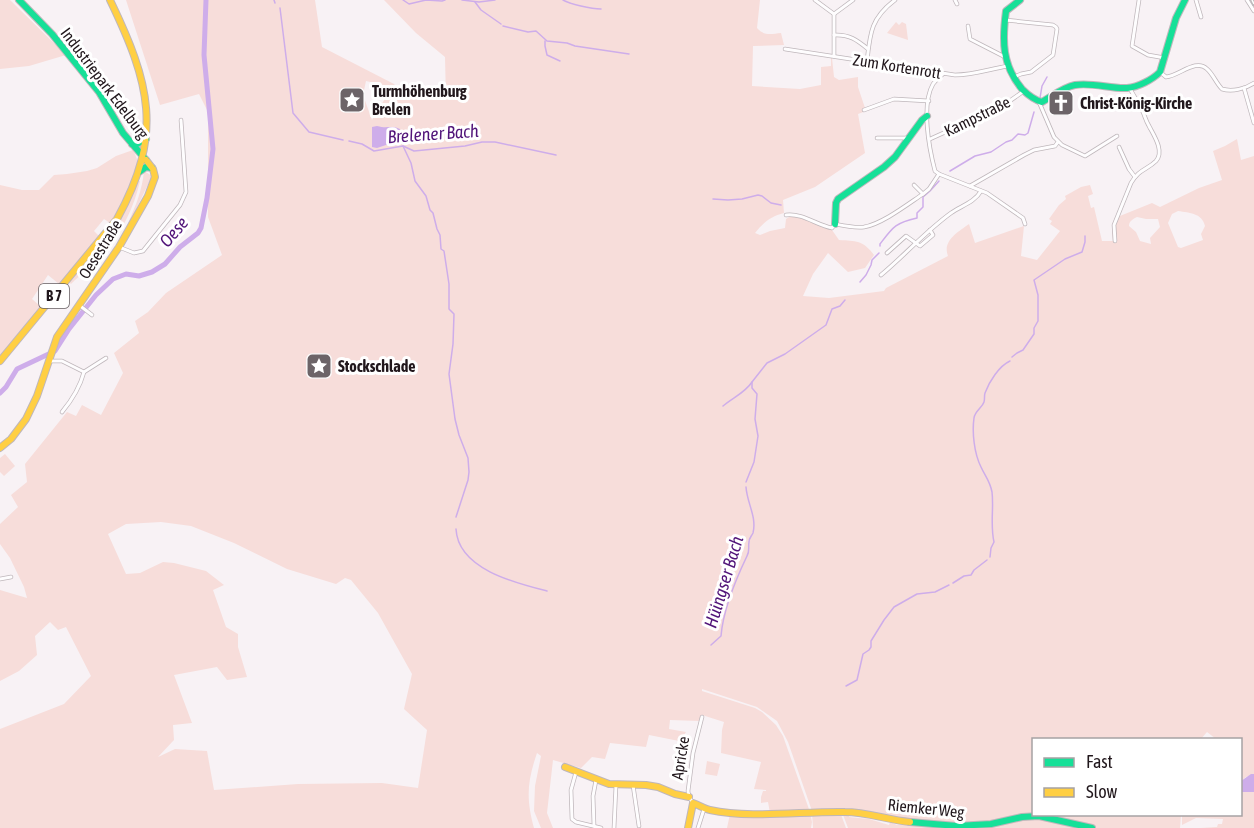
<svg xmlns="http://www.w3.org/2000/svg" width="1254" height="828" font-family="'Asap Condensed',sans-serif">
<rect width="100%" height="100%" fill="#f8f2f5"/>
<g fill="#f7ddda" fill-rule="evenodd">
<path d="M0,0H10L66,55L29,66L0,69Z"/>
<path d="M126,0H315L322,47L394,84L398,89L446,100L445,57L416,33L384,0H760L757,28C764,36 771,34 781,33L784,45L753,46L752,86L800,89L821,85V67L831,66V58H832L834,77L839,80L858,77V87L866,111L858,114L865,153L815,187L783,200L784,213C771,216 763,223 755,233L760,235L770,231L785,228L786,219L791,216L811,220L822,227L832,230L839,240C856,241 863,240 874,255L865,268L848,272L828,253L813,274L803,296L829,298L884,291L886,288L948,256C942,241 958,232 969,224L975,243L1024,226L1021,256L1037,260L1060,231L1050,224L1052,221L1049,219L1059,205L1066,199L1065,196L1081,187L1090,185L1093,194L1088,196L1091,208L1094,207L1102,241H1113L1112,228L1115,218L1152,203L1160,207L1199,188L1222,180L1213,151L1225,146L1237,139L1241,160L1254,156V774L1246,777L1241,781L1240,740L1216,739L1207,732L1200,740H1034V814L1181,815L1180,828H1094L1046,816L972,825L897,821L860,811L842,810L812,811L788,742L777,721L757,707L702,689V691L755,708L762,712L776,725L783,736L810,812L770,813L768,802L761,803V797L763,791H766V790L754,789L761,762L721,753L722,730L724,722L702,715L699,721L670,720L669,729L686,732L684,735H681L679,741L649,735L646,747L610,743L605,759L592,757L581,768L553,760L547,813L553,828H541L534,811L535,786L541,756L537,753C527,782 526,799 534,828H0V729L64,704L91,676L66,627L58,630L50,622L35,636L37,655L19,671L0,681V590L27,598L24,587L10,558L0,544V524L18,507L11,495L27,482L25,464L67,412L76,416L82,405L101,415L123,373L114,353L139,333L135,321L148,312L166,293L222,255L208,217V112L199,94L160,105ZM366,81L392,87L372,120L363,95ZM1178,211C1190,213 1202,213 1205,226L1201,234L1203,240L1181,248L1178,247L1168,223L1172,214ZM1137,217L1146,219H1158L1160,227L1150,238L1151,244L1140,241L1136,232L1129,226C1129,221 1133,219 1137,217ZM161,522L191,526L234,543L287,569L336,584L345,578L351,580L378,613L412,674L404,709L427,730L418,788L382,783L298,784L214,790L207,751L175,749L158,757L174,740L173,725L192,723L174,675L217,667L227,680L247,677L238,647V634L226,627L213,590L224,585L206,571L174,563L163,562L140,573L126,574L108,534L126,524Z"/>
<path d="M896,22L899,25L902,22L906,24L908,40L887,33Z"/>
<path d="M133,150C135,154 137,158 138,163C138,180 120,209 110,223L104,219L94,231L99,236L59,284L48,275L32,299L40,306L0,356V185L22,190H39L54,175L67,174L87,171L97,168L116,156Z"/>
<path d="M144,171L152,176L129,224L128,223C136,205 142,191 144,171Z"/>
<path d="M139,181H140C134,208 121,234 102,255C93,265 81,274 71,284L69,282L117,222Z"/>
<path d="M5,454L15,466L4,476L0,472V458Z"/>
<path d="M707,761L720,764L717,776L705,774Z"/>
<path d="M1241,792H1254V828H1201L1217,827L1218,824H1222L1223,819L1196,818L1182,825V815L1240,814Z"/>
<path d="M840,812L846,828H813L812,813H821L822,815H836Z"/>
<path d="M842,812H848L849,817L869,819L889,825L890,822L897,825L909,823L962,827L1033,816L1089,828H848Z"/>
<path d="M810,813L812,822L811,828H727L730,814Z"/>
</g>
<g fill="#ceadea">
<path d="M377,126C387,129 391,125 400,129L398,141L377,148L372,147V127Z"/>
<path d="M1251,774H1254V792H1241V781Z"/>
</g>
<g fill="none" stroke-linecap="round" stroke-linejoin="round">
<g stroke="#ceadea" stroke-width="1.5">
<path d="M274,0L275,3"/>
<path d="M403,0L409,4L426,0L442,1L445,0"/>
<path d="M462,0L479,2L495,0"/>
<path d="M563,0C570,4 591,9 601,9"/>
<path d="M475,2L481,10L501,24"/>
<path d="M280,8L293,113L309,132L343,140"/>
<path d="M503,26L528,32L536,31L547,41L567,43L575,46L629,54"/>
<path d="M545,41V46L547,55L560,61"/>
<path d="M1040,98L1042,86L1047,77"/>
<path d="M349,141L362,144L374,151L403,146L414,151L465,146L482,142H495L556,155"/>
<path d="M403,146L411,163L415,181L426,196L430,210L433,213L437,229L440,235L441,249L444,251L449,284V309L454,314L453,344L449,374L455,419L459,435L468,458L469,472L468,480L456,517"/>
<path d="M950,171L975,156L991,152L1006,142L1012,140L1018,134L1025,135L1028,133L1034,112"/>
<path d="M713,199L728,200L742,199L758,195L762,196L771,203L781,205"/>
<path d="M880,246V244C893,227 895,223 917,218V213L923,207V197L930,191L939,181"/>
<path d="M860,282L866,275L871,265L872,260L879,253"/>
<path d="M1012,357L1017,353L1023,350L1034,334V328L1038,321V295L1034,280L1065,259L1082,252L1085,242V236"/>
<path d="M723,406C732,398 745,393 752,382"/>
<path d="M746,482L754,462L758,436L755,419L757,394L752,388V382L767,363L785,354L826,325L832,309L840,306L845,300"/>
<path d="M456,529C458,569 515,583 547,591"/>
<path d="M990,557L991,548L994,542C990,525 994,508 992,492C990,481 985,476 981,467C974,453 972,432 974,418C975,411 982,408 984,402C985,399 984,396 985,393C989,382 999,366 1010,361"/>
<path d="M953,583L964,576L971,575L974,570L987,560"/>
<path d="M711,645L721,636C723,611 736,579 747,556C750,551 748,547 749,542C749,538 751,537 753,533C757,517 747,503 746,487"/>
<path d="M846,686L857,680L863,654L869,650L871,647V641L884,620L894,607L917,594L935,592L949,585"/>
</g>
<path stroke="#ceadea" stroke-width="5" d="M0,393L6,387L17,369L55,351L69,329L96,295L113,279L126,274L139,276L152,272L165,264L180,247L198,233L201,228L207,198L213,149L204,55L206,0"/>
<g stroke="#bfb7bb" stroke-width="4.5">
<g id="street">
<path d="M815,0L834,14V56"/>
<path d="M955,0L957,4"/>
<path d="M1139,0L1132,46L1148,55L1165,58"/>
<path d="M1196,0L1201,17"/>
<path d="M1247,0L1254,11"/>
<path d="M834,14L853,0"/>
<path d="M1005,20L1053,25L1056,27L1057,29L1053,55L1031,72L1021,74L1014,77"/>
<path d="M968,26L970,39L1005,57"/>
<path d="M834,35C849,34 857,40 868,49"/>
<path d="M785,49L955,75C973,75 990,69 1008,66"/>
<path d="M867,61C870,33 871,18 895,0"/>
<path d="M1160,72L1166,77C1179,76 1196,58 1207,69C1213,74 1216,83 1222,89C1232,92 1245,89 1254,83"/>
<path d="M943,74C940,77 936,80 933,84C921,105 929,148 935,171L939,174L987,193L1023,218L1025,224"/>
<path d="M1244,88L1254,123"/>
<path d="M1039,102L1054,137L1062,145L1085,156L1117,136"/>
<path d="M864,110L894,99L929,101"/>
<path d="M877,138H907"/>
<path d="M930,139L1001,107L1024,91"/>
<path d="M1119,147L1129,169L1135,177"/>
<path d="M914,185L923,194"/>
<path d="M970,186L1024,155L1034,150L1055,146L1058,142"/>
<path d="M786,215C803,213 816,225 832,228L835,224C845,226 854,228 864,227C882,224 908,204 923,194L929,189L939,174"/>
<path d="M1115,241L1114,225L1131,183C1139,169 1147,170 1156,161C1165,151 1153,134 1149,126C1146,121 1145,117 1143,112C1139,104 1134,96 1129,87"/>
<path d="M119,247L134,253L143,251L180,205L186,192L181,120"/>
<path d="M887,253L906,236L920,246L933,235L930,230"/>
<path d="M881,275C905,255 926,231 951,213C961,206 975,202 981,191"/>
<path d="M79,305L92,315"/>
<path d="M48,361H62L84,372"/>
<path d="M62,412C72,400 80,387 84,372L106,358"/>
<path d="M0,579L11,577"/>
<path d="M576,772L571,790L572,819L576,822L601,828"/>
<path d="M633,785L639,826"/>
<path d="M693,803L689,797L688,791L693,753L702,717"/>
<path d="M594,826L593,796L596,780"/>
<path d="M614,828L616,785"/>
<path d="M698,828L704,809"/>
</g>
</g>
<g stroke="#bfb7bb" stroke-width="8">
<g id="fast">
<path d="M19,0L52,34L99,92L123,133L146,160"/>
<path d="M1020,0L1006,11C1002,41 1002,65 1022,89C1028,95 1034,100 1042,102C1052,96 1064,87 1075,85C1092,82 1111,89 1127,88C1138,87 1152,80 1160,72L1176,18L1185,0"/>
<path d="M132,144H137L146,139"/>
<path d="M139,172L146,167L152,168"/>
<path d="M835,224L836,203L838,199L884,167L895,157L922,120L927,116"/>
<path d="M910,822L957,826L991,824L1022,817L1039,816L1092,828"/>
</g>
</g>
<g stroke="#bfb7bb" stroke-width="8">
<g id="slow">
<path d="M0,361L117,219C164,134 150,83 110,0"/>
<path d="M0,448L11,439L26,419L37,396L57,337L119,247L148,196L155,177L153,169L146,160"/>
<path d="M565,767L609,784L646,785L658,787L675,794L689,797"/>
<path d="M688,828L693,803C699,805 704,809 710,810C751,819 803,811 845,812C867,812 888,820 910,822"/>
</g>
</g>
<use href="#street" stroke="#fefdfe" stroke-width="3"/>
<use href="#fast" stroke="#16e098" stroke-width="6"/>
<use href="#slow" stroke="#ffcf43" stroke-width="6"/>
<g stroke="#bbb8ba" stroke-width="4">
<path id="rail" d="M1252,0L1254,4"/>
</g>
<use href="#rail" stroke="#fff" stroke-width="1.5" stroke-dasharray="4.5" stroke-linecap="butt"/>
</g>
<defs>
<g id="sight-square" transform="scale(1.35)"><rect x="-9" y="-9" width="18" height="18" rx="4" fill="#6c6468" stroke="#fff"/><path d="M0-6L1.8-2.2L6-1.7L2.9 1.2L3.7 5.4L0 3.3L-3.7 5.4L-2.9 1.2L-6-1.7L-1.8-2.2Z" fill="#fff"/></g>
<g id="church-square" transform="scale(1.35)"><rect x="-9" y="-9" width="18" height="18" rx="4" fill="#6c6468" stroke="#fff"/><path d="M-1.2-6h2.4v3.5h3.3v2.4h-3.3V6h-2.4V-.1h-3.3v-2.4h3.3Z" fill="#fff"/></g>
</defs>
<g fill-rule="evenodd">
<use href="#sight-square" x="352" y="100"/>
<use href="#church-square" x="1061" y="103"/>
<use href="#sight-square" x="319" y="366"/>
</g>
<g text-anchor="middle" stroke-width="6" stroke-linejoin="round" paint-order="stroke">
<rect fill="#fff" stroke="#645d60" stroke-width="1.5" x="39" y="284" width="30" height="24" rx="4.5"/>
<g font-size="15" font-weight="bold" fill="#21171c">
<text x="54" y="301">B 7</text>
</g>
<g font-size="16" fill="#21171c" stroke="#fff">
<text transform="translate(897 66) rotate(9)" y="6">Zum Kortenrott</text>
<text transform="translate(105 83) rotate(53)" y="6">Industriepark Edelburg</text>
<text transform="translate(977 116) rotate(-26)" y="6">Kampstraße</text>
<text transform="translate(100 249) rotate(-58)" y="6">Oesestraße</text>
<text transform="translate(680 758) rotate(-81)" y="6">Apricke</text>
<text transform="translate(926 808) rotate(6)" y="6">Riemker Weg</text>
</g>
<g font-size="16" font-weight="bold" fill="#21171c" stroke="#fff" text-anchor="start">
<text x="372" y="97">Turmhöhenburg<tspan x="372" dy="18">Brelen</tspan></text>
<text x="1080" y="109">Christ-König-Kirche</text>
<text x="338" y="372">Stockschlade</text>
</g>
<g font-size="18" font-style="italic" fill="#511479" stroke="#fff">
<text transform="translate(433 134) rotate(-4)" y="6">Brelener Bach</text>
<text transform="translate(174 232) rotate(-49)" y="6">Oese</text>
<text transform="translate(724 582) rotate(-73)" y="6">Hüingser Bach</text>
</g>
</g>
<rect x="1032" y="738" width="210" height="78" fill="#ffffff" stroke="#a6a2a4" stroke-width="1.5"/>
<rect x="1044" y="758" width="30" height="9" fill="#16e098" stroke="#a6a2a4" stroke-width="1.5"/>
<text x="1086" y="768" font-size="18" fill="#21171c">Fast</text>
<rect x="1044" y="788" width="30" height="9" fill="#ffcf43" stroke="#a6a2a4" stroke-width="1.5"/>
<text x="1086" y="798" font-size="18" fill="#21171c">Slow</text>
</svg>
